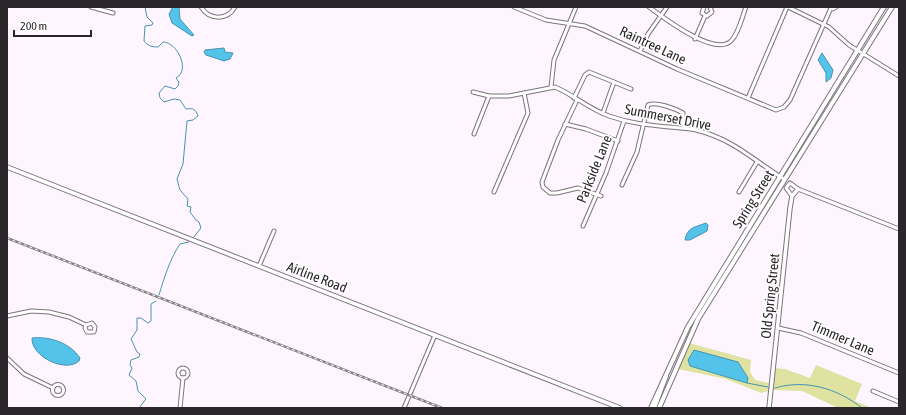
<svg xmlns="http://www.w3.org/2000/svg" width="906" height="415" font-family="'Asap Condensed',sans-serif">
<rect width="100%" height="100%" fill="#fff5fe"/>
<path fill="#dfe2a1" d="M689,343L751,360L750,372L755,380L773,384L775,368L785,369L810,378L816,365L862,384L855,401L872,408H838L802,391L773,390L761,393L726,379L678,369Z"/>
<g fill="#53c3ea" stroke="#4794b0">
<path d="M173,7H179L180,19L194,35L192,36L172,23L169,14Z"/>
<path d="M224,48L225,52L233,53L230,59L224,61L206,55L204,52L205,50Z"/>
<path d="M822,53L833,70L831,78L826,82V73L818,60Z"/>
<path d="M706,223L708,225L707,231L690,240H685C687,227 696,227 706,223Z"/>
<path d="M32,338C50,336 70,343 80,358L79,361C66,373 31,357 32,338Z"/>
<path d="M694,350L738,362L748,378L747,383L690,366L688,360Z"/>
</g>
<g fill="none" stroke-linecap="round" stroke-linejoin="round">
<g stroke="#4794b0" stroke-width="1">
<path d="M145,7L147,17L153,23L152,25L145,26L144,41C148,46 152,47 158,47L163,42C177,42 191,70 176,78L179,82L178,86L175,89L165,86L159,93L160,98L164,102L174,99L180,100L186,109C193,108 196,109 198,116L193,120L187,121L183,164L177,179L180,190L188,199L187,206L191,207L190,212L196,220L199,222L201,228L193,238"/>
<path d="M159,295C164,278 170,259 180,244L189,242"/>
<path d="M747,383L768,387"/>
<path d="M775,388C805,379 837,388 862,408"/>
<path d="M139,408L146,399L138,391L136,381L129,375L132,368L130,365L131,360L139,357L140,354L137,352L131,339L137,330V318H141L148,323L151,321V304L156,301"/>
</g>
<g stroke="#7c737b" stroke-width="5">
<g id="minor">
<path d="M91,7L113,13"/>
<path d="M201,7C209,20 227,21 235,7"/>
<path d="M514,7L546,20L585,26L677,69L776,110L784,107L790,100L831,8"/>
<path d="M649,7C663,17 714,57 731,41C739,33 742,17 746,7"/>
<path d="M704,7L702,13L707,16L712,12L710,7"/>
<path d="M788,7L829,27L849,45L899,76"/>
<path d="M830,7L833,9L836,7"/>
<path d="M695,39L705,16"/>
<path d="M640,51L648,34L667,7"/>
<path d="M551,87L554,60L576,7"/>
<path d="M473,92L489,96H509L555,87C574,95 589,109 609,116C629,123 648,125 669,127C678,128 687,128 696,130C733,139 753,160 784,179"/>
<path d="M574,98L585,75L589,72L631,89"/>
<path d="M748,98L787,7"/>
<path d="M577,100L558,140L542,182L543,187L550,193H557L578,188L601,196"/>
<path d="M603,113L614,82"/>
<path d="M565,124L586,129L618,141"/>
<path d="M474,134L489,96"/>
<path d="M622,185L637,152L648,105C656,101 676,109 683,113L684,128"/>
<path d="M494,192L528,113L524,93"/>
<path d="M739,192L757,162"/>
<path d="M792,196L786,188L790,183L798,189L899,229"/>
<path d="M583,226L606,173L624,121"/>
<path d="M259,266L274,231"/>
<path d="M7,316L31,311L49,312L69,317L86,325L92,323L95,327L94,332H87L85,328L86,325"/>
<path d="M778,328L801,333L899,373"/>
<path d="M7,358L24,374L53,388"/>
<circle cx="183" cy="373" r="5"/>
<circle cx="58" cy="390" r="5.5"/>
<path d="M873,391L899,402"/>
<path d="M180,408L183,378"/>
<path d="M404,408L435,335"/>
</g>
</g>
<g stroke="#7c737b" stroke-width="5.5">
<g id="tertiary">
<path d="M7,167L620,408"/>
<path d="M769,408L790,208L792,196L798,189"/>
</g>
</g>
<g stroke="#7c737b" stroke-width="6">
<g id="secondary">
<path d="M651,408L688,327L884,7"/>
<path d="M654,408L666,376"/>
<path d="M659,408L698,319L892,7"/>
</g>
</g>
<use href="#minor" stroke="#fff" stroke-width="3"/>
<use href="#tertiary" stroke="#fff" stroke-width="3.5"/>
<use href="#secondary" stroke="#fff" stroke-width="4"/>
<g stroke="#888187" stroke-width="2.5">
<path id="rail" d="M7,238L442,408"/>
</g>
<use href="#rail" stroke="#fff" stroke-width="1" stroke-dasharray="3" stroke-linecap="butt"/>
</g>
<g text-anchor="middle" stroke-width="3.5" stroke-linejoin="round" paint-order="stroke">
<g font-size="14" fill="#2a2629" stroke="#fff">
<text transform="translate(653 45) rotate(25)" y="5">Raintree Lane</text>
<text transform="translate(668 117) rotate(11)" y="5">Summerset Drive</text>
<text transform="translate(594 169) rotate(-68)" y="5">Parkside Lane</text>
<text transform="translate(753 199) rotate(-58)" y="5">Spring Street</text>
<text transform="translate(317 277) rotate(21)" y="5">Airline Road</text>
<text transform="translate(770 296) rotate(-84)" y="5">Old Spring Street</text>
<text transform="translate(843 338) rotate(23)" y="5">Timmer Lane</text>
</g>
</g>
<rect width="906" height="415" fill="none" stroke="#2a2629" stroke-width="16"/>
<path d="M14 30v6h77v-6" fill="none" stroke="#2a2629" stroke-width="2"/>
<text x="20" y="30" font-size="12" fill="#2a2629" stroke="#ffffff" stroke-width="3" paint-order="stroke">200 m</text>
</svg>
